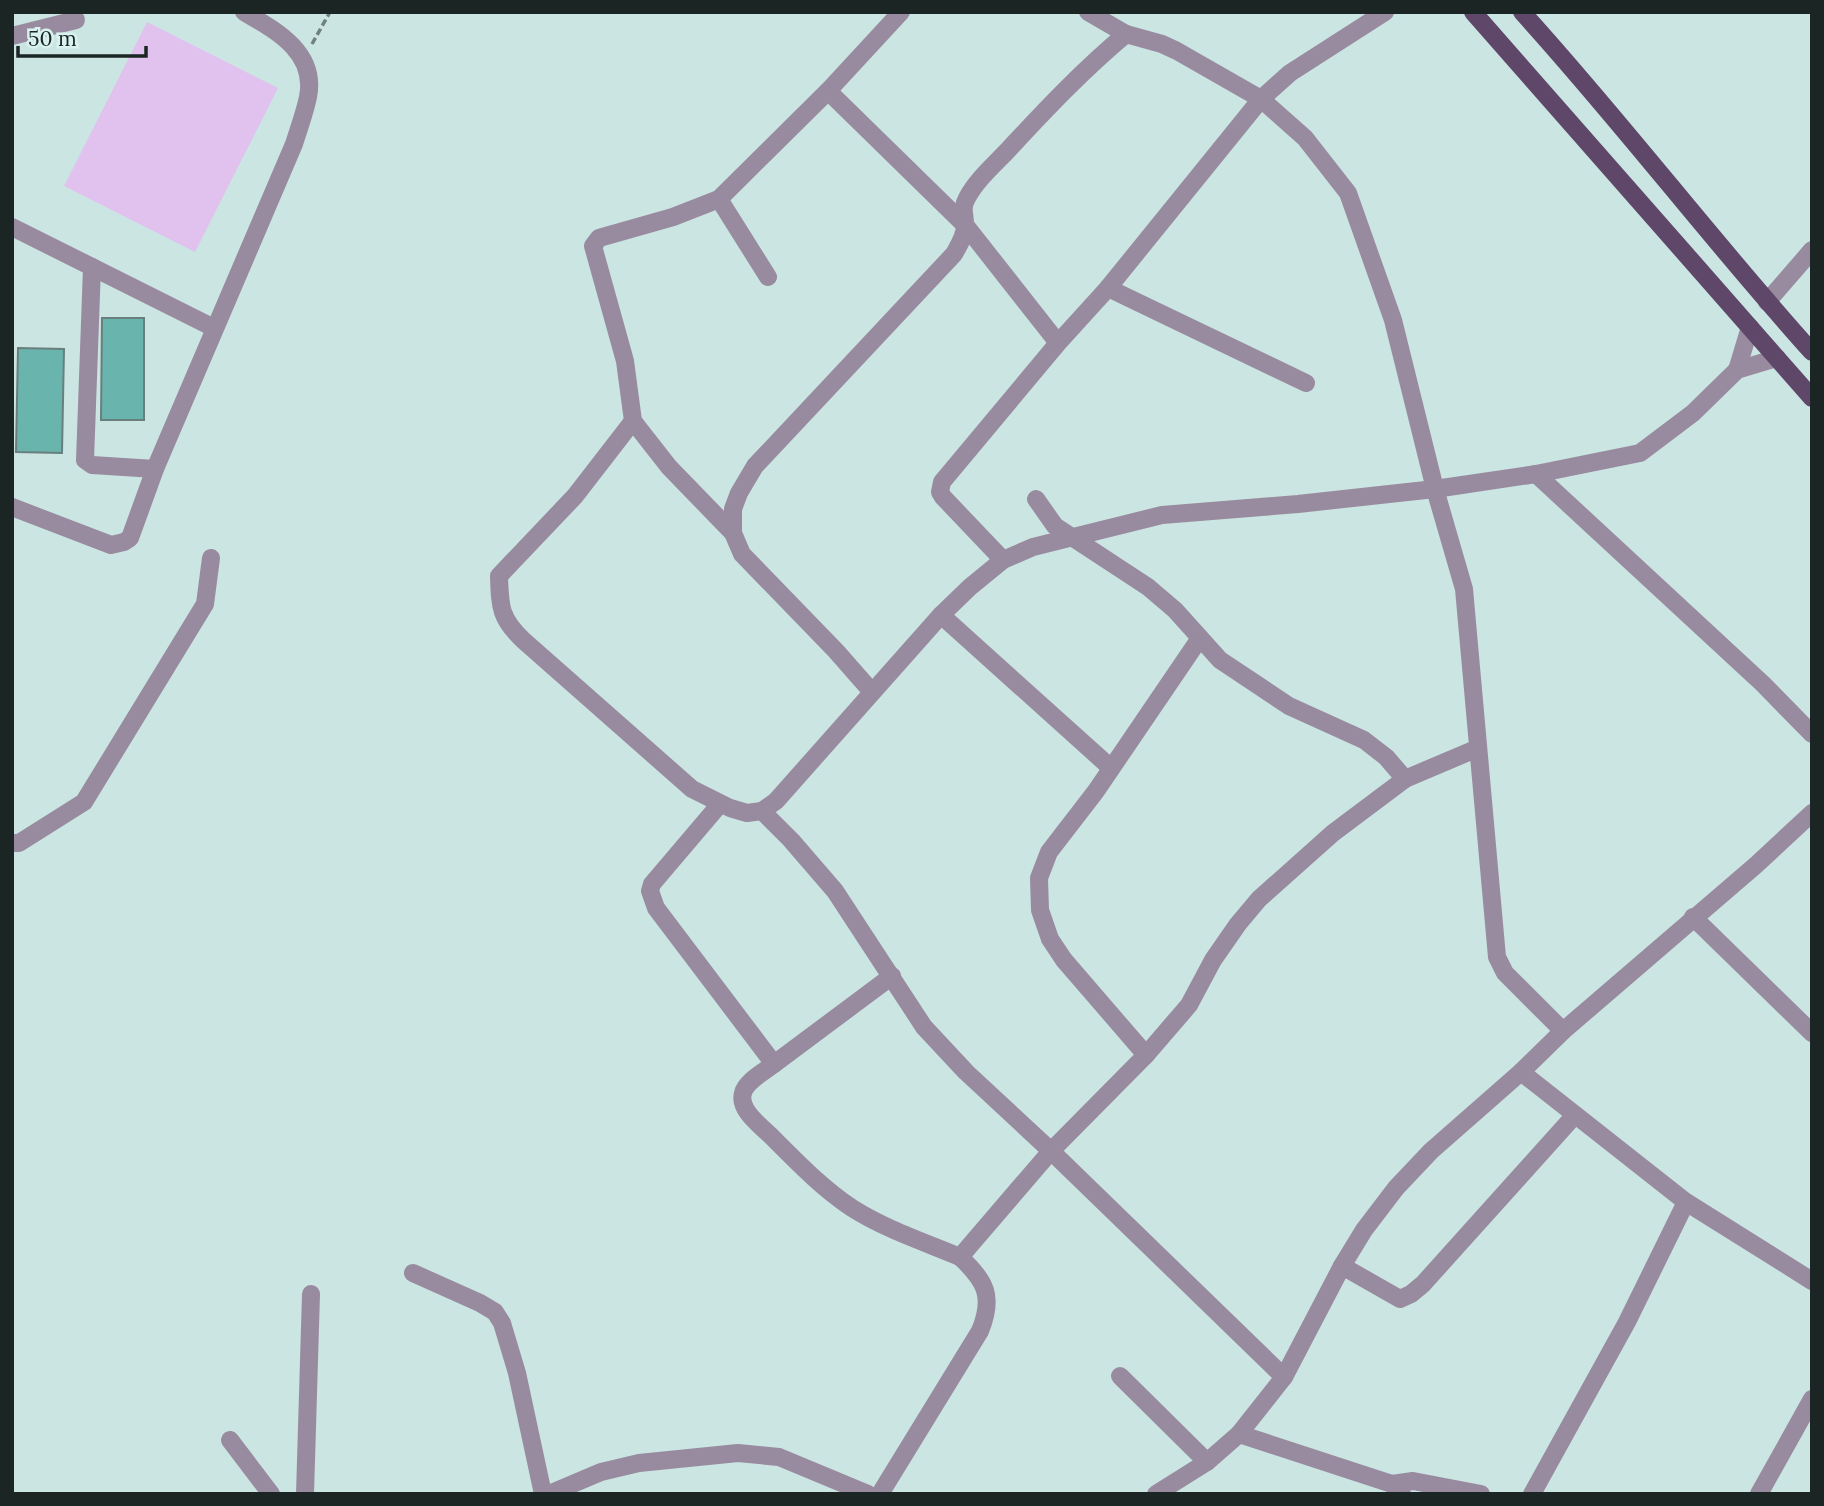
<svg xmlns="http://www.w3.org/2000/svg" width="1824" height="1506" font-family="Lora,serif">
<rect width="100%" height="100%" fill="#cbe5e2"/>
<path fill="#e1c2ee" d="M147,22L278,88L195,252L64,186Z"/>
<g fill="#6ab4ae" stroke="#687f7d" stroke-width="2">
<path d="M102,318H144V420H101Z"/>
<path d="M18,348L64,349L62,453L16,452Z"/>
</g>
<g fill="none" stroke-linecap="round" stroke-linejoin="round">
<path stroke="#708280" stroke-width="3.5" stroke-dasharray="7 3.5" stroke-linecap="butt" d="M312,44L330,12"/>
<g stroke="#998b9f" stroke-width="18">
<path d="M1088,12L1126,34"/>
<path d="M12,36L76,20"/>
<path d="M828,91L901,12"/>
<path d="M719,199L768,277"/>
<path d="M12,227L214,328"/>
<path d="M92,267L85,460L92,465L155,469"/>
<path d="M1108,288L1306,383"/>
<path d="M1767,302L1812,250"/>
<path d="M1737,370L1750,327"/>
<path d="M633,421L575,496L499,576C500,607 500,618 523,640L692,789L730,808L747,813L762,811"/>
<path d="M1536,474L1763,684L1812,734"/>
<path d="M12,507L111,545L124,542L130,538L155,469L294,144C299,128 305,112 308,97C317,52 275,30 244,12"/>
<path d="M733,533L669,467L633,421L625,361L593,246L599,238L673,217L719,199L828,91L966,226L1058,343"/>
<path d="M1003,560L943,497L940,492L942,482L1058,343L1108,288L1261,99L1290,73L1385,12"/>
<path d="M941,615L1111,768"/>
<path d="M872,692L836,651L742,554L733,533V509L739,493L755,466L954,254C959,245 966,234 965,224C965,213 961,209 967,198C977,179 995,164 1009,149C1046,109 1084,69 1126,34L1162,44L1177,51L1261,99L1305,138L1348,193L1393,320L1435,489L1464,589L1497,957L1505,973L1563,1031"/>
<path d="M1405,779L1478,748"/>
<path d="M720,804L652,884L650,891L656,908L774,1064L892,976"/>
<path d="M12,843H19L84,802L205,604L211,558"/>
<path d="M1693,917L1812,1033"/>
<path d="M1146,1055L1064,960L1050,939L1040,910L1039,878L1049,852L1096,791L1200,638"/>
<path d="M774,1064C764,1072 746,1081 743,1093C738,1110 761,1126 771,1136C797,1162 822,1188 852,1208C885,1229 924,1242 960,1257"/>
<path d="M1521,1072L1686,1202L1812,1281"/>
<path d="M1342,1266L1400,1299L1411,1294L1423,1284L1575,1115"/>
<path d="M413,1273L480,1303L495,1312L502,1323L517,1373L543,1494"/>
<path d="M1120,1376L1207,1462"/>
<path d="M1284,1377L1051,1151L966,1072L924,1027L835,891L791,840L762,811L776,801L941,615L970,587L1003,560L1033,547L1162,515L1298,504L1435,489L1536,474L1640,453L1693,413L1737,370L1777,358"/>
<path d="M1239,1434L1392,1484L1402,1494"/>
<path d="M230,1440L271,1494"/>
<path d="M1392,1484L1413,1481L1481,1494"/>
<path d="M305,1494L311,1294"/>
<path d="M549,1494L601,1472L639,1463L738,1453L779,1457L868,1494"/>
<path d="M880,1494L980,1331C994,1297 986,1281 960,1257L1051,1151L1146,1055L1189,1005L1213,960L1238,924L1259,899L1333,833L1405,779L1386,757L1364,740L1289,706L1220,660L1175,610L1148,587L1055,526L1036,499"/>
<path d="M1156,1494L1207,1462L1239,1434L1284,1377L1342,1266L1364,1230L1396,1188L1431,1151L1521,1072L1563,1031L1756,865L1812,813"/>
<path d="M1532,1494L1627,1322L1686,1202"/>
<path d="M1759,1494L1812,1399"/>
</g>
<g stroke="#5f4769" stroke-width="18">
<path d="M1473,12L1812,398"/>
<path d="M1522,12C1622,122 1712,241 1812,352"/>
</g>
</g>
<rect width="1824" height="1506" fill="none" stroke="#1b2524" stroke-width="28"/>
<path d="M18 46v10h128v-10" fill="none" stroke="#1b2524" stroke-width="3.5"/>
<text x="28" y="46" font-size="21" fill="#1b2524" stroke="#d8f2ef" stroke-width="5" paint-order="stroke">50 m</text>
</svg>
